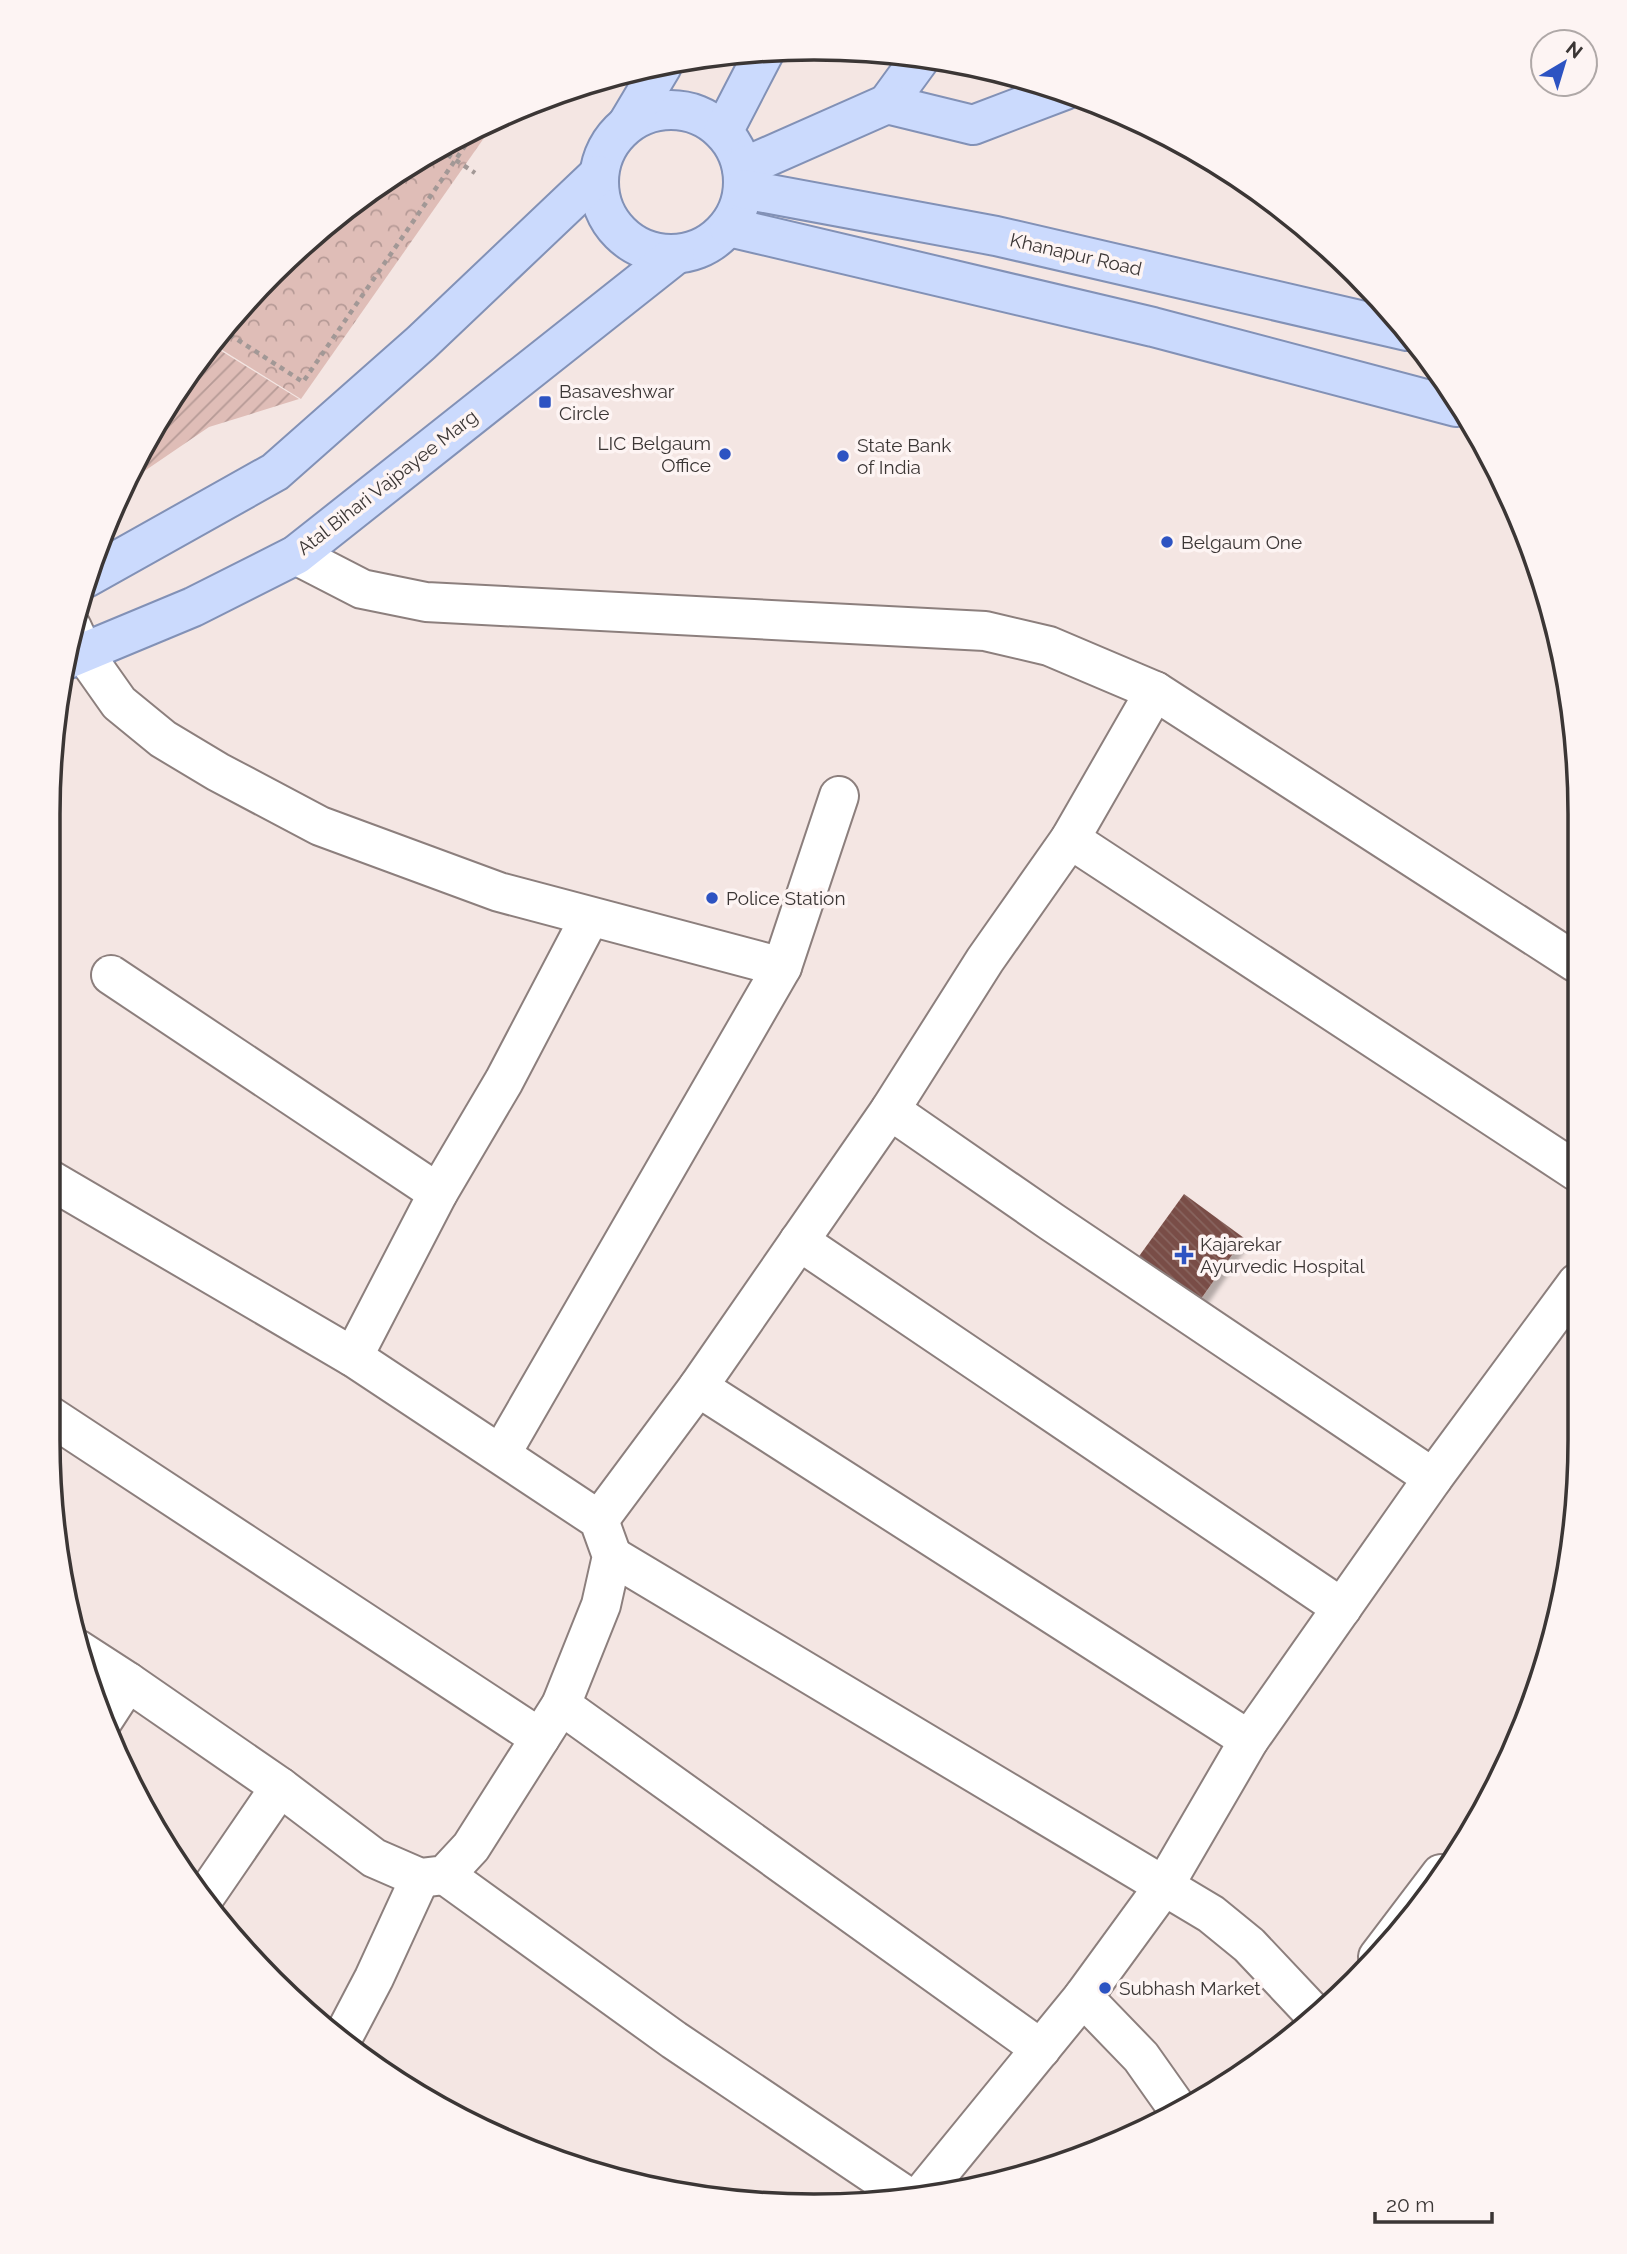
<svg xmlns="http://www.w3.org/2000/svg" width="1627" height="2254" font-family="Raleway,sans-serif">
<defs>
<pattern id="forest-crowns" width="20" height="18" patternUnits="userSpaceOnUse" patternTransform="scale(1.75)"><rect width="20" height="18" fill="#dfbdb7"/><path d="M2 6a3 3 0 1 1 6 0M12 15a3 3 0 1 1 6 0" fill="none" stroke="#b69a96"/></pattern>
<pattern id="garden-furrows" width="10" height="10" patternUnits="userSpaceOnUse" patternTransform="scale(1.75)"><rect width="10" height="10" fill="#dfbdb7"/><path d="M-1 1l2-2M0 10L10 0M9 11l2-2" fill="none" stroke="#b69a96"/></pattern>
<pattern id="building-back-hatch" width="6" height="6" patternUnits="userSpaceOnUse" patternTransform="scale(1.75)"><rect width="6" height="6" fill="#794d46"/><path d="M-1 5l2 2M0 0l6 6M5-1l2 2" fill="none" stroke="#88655f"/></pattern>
<filter id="shadow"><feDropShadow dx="4.5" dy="8" stdDeviation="2" flood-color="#0004"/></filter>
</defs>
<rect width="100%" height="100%" fill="#f4e6e3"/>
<path fill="url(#forest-crowns)" d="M498,118L301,399L211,343L238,308L347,206L474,126Z"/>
<path fill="url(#garden-furrows)" d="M210,344L299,399L209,427L124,485L176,388Z"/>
<path fill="url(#building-back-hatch)" filter="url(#shadow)" d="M1184,1194L1244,1238L1198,1303L1137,1259Z"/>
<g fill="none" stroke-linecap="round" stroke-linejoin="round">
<g stroke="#8c7f7d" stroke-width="42">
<g id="minor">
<path d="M296,555L362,589L426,602L985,631L1049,646L1155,691L1575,962"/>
<path d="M72,628L83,652L119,703L163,739L218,772L320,826L499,892L782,967"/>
<path d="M1070,839L1576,1171"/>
<path d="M111,975L438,1193"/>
<path d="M890,1110L1052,1222L1433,1478"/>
<path d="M47,1178L353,1357L599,1520L612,1556L601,1605L561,1705L471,1847L445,1875L420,1878L374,1858L280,1787L128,1682L77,1649"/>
<path d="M799,1241L1342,1608"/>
<path d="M353,1357L438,1193L504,1081L590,917"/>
<path d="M698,1387L1249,1740"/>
<path d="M47,1414L540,1738"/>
<path d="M501,1454L782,967L839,796"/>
<path d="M599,1520L698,1387L890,1110L985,960L1070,839L1155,691"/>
<path d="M612,1556L1211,1914L1249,1945L1315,2015"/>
<path d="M561,1705L1041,2049"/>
<path d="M102,1722L128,1682"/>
<path d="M445,1875L674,2040L912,2200"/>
<path d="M204,1898L280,1787"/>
<path d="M1378,1957L1441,1874"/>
<path d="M1083,1997L1141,2057L1177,2108"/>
<path d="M342,2039L374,1978L420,1878"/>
<path d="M918,2199L1083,1997L1164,1886L1249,1740L1433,1478L1577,1283"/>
</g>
</g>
<g stroke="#8291b6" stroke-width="42">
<g id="major">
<path d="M887,104L922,56"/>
<circle cx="671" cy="182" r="72"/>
<path d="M628,123L662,66"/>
<path d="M723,132L766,49"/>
<path d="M742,168L887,104L973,125L1065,90"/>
<path d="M743,189L996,236L1407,331"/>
<path d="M729,227L1153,327L1456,407"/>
<path d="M86,578L275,472L421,343L598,175"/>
<path d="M68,659L193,607L296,555L675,255"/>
</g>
</g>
<g stroke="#a29896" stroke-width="4.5" stroke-dasharray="5 5" stroke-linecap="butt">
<path d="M439,149L475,173"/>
<path d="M221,329L303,382L480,124"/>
</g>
<use href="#minor" stroke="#fff" stroke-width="38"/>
<use href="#major" stroke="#cbdafd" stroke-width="38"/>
</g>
<g fill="#2d53c2" stroke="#fdf4f3" stroke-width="2.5">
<rect x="538" y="395" width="14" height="14" rx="3.5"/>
<circle cx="725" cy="454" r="7"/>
<circle cx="843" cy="456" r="7"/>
<circle cx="1167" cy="542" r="7"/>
<circle cx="712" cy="898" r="7"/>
<path d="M1180.5 1244.5h7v7h7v7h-7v7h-7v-7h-7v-7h7z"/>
<circle cx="1105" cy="1988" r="7"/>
</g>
<g text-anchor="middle" stroke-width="7" stroke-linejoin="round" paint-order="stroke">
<g font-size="19" fill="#3b3635" stroke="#fdf4f3">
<text transform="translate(1076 254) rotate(13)" y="7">Khanapur Road</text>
<text transform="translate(387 482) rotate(-38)" y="7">Atal Bihari Vajpayee Marg</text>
</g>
<g font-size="19" fill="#3b3635" stroke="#fdf4f3" text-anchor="start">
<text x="559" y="398">Basaveshwar<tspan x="559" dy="22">Circle</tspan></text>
<text x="711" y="450" text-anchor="end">LIC Belgaum<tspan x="711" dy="22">Office</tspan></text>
<text x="857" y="452">State Bank<tspan x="857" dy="22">of India</tspan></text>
<text x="1181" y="549">Belgaum One</text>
<text x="726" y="905">Police Station</text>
<text x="1200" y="1251">Kajarekar<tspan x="1200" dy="22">Ayurvedic Hospital</tspan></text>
<text x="1119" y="1995">Subhash Market</text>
</g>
</g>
<path d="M0 0H1627V2254H0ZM814 60H814A754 754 0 0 1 1568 814V1440A754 754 0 0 1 814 2194H814A754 754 0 0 1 60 1440V814A754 754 0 0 1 814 60Z" fill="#fdf4f3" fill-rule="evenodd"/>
<path fill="none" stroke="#3b3635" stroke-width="3.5" d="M814 60H814A754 754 0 0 1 1568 814V1440A754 754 0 0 1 814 2194H814A754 754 0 0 1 60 1440V814A754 754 0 0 1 814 60Z"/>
<g transform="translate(1564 63) rotate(38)"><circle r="33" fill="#fdf4f3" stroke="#afa8a7" stroke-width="2"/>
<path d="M0-5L12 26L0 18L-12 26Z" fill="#2d53c2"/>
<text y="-10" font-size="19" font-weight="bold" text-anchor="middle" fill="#3b3635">N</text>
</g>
<path d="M1375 2212v10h117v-10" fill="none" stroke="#3b3635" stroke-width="3.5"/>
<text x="1386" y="2212" font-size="21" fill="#3b3635" stroke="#fdf4f3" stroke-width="5" paint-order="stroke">20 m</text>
</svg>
